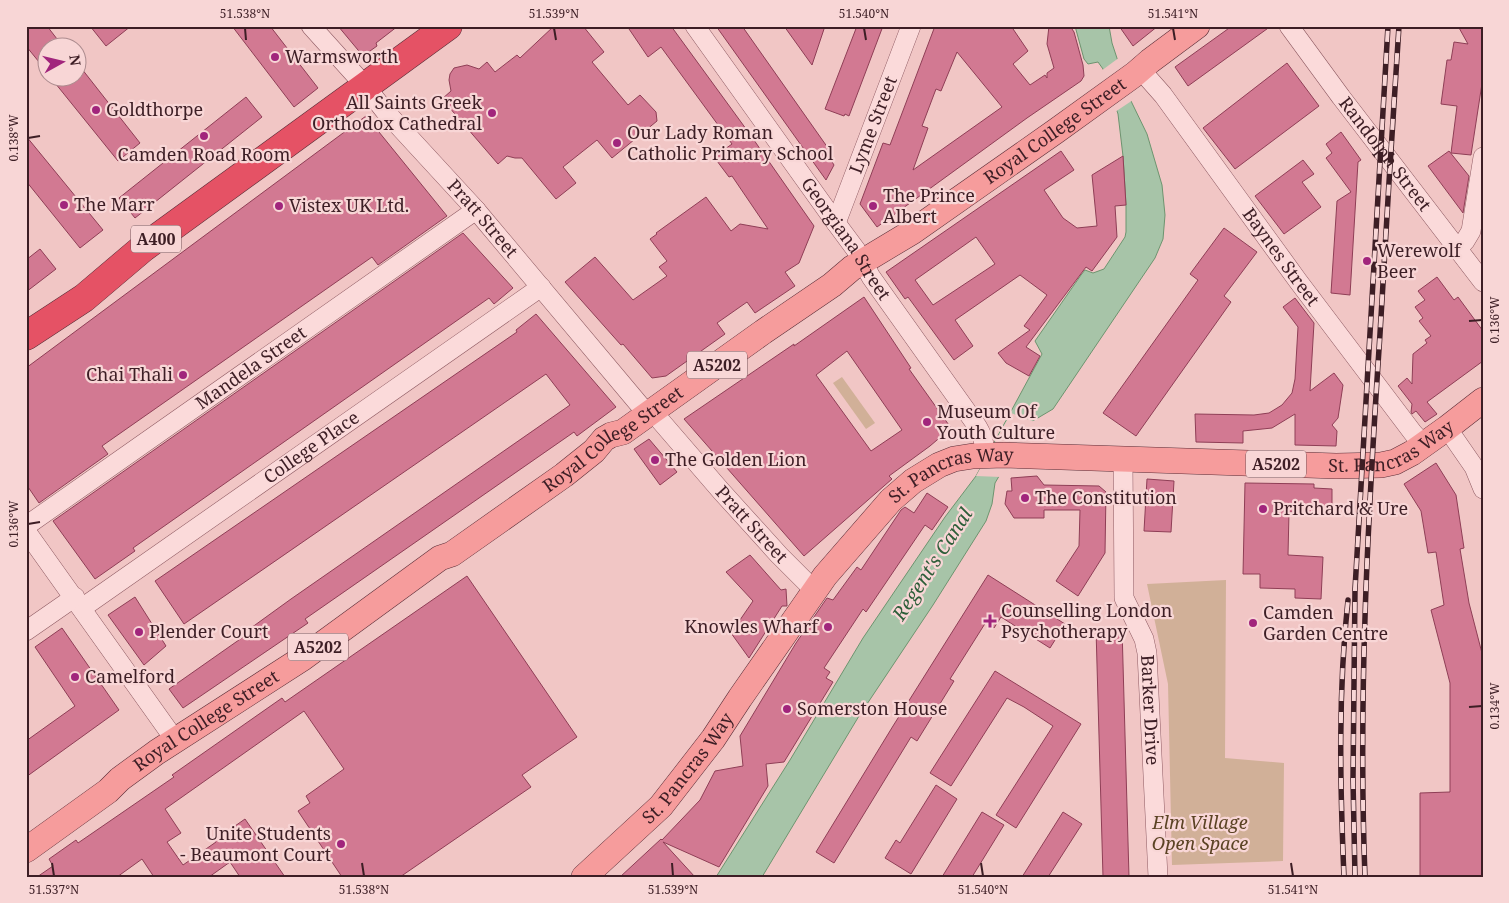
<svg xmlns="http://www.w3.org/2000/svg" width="1509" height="903" font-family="'Noto Serif',serif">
<rect width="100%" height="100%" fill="#f1c6c5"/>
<g fill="#d1b098">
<path d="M842,377L875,423L866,429L833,383Z"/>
<path d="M1226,580L1225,758L1284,763L1283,861L1172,865L1168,684L1147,584Z"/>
</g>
<path fill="#a7c4a8" stroke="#6d946f" d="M1075,26H1109L1112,43L1131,101L1147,134L1162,185L1165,215L1163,239L1155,258L1053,409L1031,422L995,483L992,504L986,521L933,605L859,716L762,877H716L790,760L863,638L945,517L976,476L1042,354L1035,341L1081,275L1085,270L1093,273L1104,269L1125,237L1126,232V205L1123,156L1118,114L1103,69L1098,62L1088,64L1084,59Z"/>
<g fill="#f1c6c5">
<path d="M1120,57L1133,100L1115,112L1101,71Z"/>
<path d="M1011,413L1035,422L1001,477L976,476Z"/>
</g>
<g fill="#d27992" stroke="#8f3e56" fill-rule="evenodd">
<path d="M26,26H47L64,48H48V73L26,46Z"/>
<path d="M90,26H131L106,46Z"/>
<path d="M232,26H270L318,88L294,107Z"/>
<path d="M338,26H398L376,43L377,46L363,56Z"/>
<path d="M554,26H583L604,52L592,62L628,105L640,95L656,112L657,121L612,158L597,140L563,167L576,183L556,199L522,158H515L507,156L498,164L442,99L451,91L449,80L450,74L454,68L467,65L479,69L487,62L495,72L517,55L520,58Z"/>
<path d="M627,26H671L749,133L814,226L799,263L785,272L795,286L755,313L747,302L717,323L725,334L666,376L652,378L623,344L621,345L565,282L595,257L633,300L667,276L659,267L667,261L650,239L657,234L656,233L706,197L731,231L740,224L768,229L732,176L729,177L714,157L732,144L661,47L648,57Z"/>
<path d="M716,26H742L828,148L825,151L834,165L826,180Z"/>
<path d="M784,26H825L812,65Z"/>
<path d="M857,26H883L849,116L845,114L844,116L825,109Z"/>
<path d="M935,26H1011L1028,51L1013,64L1030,85L1045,75L1047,78V73L1054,68L1047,44L1049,26H1070L1074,32L1083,65L1084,76L1081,81L1027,118L877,227L860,204L883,143L890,145ZM957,52L1002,107L913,170L928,128L922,126L936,89L941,91Z"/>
<path d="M1119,26H1158L1133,46Z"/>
<path d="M1232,26H1271L1188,86L1175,67Z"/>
<path d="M1458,26H1483V77L1471,155L1451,153L1457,106L1441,104L1447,60H1451L1454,42L1468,44Z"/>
<path d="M1287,63L1319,106L1235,169L1203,128Z"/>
<path d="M78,64L140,143L118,161L51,78H78Z"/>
<path d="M246,97L262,117L135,218L119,198Z"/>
<path d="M366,116L447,216L378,265L372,257L102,446L108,454L39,503L26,484V368Z"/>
<path d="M1341,132L1361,160L1358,162L1350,295L1331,293L1337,201L1351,192L1326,158L1332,153L1326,144Z"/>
<path d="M26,136L103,230L80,248L26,181Z"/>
<path d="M1061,151L1074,170L1044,190L1063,218L1077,228L1097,226L1092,175L1123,156L1126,205L1115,206L1117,237L1092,271L1086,267L1026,347L1040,356L1029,376L1006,363L998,353L1030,330L1024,326L1047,295L1020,275L955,320L973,346L954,360L908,297L905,299L886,272ZM976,237L995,264L933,305L915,280Z"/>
<path d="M1449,151L1469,176L1463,213L1428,166Z"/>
<path d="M1303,160L1314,174L1302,182L1321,207L1284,234L1255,196Z"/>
<path d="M1224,228L1257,252L1224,296L1231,302L1136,436L1103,413L1198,280L1190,274Z"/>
<path d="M463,233L513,288L494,304L489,298L133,548L135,551L95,579L53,521Z"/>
<path d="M40,249L56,269L26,292V260Z"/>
<path d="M1437,277L1454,300L1458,297L1483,331V361L1427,402L1437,414L1425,422L1416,411L1412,414L1411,412L1412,404L1398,386L1407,378L1412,384L1413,354L1427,343L1425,340L1431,336L1419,321L1423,318L1415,307L1425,300L1418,291Z"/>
<path d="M864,297L911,368L909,369L951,428L930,446L889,476L892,479L804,556L684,419L794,344V346ZM847,351L902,430L871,451L816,375Z"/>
<path d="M1295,298L1314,323L1310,391L1334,373L1343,385L1338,418L1332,425L1337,431L1336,446L1295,445V414L1272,428L1243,431V443L1196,442L1195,414L1254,415L1269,413L1282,405L1292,393L1295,379L1298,327L1283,307Z"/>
<path d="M536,314L616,407L577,436L574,432L305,619L308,623L183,708L169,689L246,635L244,633L291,599L570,405L546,374L184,624L155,581L517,332L516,330Z"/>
<path d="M649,439L677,472L660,485L634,449Z"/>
<path d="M1436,463L1456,495L1464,548L1460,549L1469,603L1483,657V877H1420V793L1450,792V683L1431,610L1444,605L1436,552L1428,553L1421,511L1404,484Z"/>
<path d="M1037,476L1044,485L1099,486L1106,492L1105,553L1078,596L1056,581L1079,546L1080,510H1044V518H1014L1005,504L1007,491H1012L1011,478Z"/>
<path d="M1147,479L1174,481L1171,532L1144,531Z"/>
<path d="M1245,483L1314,484V488L1332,489V513L1289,512L1288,555L1323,557L1321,599L1295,598V589L1260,588V574H1243Z"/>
<path d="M927,493L948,507L932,530L925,525L866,612L863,609L824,668L830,672L826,678L833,682L784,762L766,764L768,786L719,867L663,842L695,877H620L661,839L662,840L700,800L715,771L743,766L740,736L796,643L827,598L833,600L857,567L861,570L901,510L905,507L914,513Z"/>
<path d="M750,555L781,590L786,589L787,606H782L749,658L731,633L753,601L726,572Z"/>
<path d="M988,575L1065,624L1050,648L1001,617L994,628L986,622L950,679L954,681L917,741L911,737L834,863L816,852L893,726Z"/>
<path d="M467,576L577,737L522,775L531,787L400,877H342L298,811L310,803L306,796L344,769L304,711L165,809L181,833L167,842L183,865L216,842L215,840L245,819L285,877H240L230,862L209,877H154L142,859L117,877H37L53,866L49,859L76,840L78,843L174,777L172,775L282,698L285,702Z"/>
<path d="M135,597L166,646L144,665L108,615Z"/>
<path d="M62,628L119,710L26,777V741L75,706L35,647Z"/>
<path d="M1122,628L1129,877H1103L1096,629Z"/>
<path d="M995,671L1081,724L1016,828L996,815L1053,726L1024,707L1007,698L951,786L930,773Z"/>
<path d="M936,785L957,799L911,874L885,858L896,840L900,843Z"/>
<path d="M982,812L1004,825L972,877H942Z"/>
<path d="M1063,812L1082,824L1048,877H1022Z"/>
</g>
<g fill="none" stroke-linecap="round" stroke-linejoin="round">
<g stroke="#8e5a62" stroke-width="20">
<g id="minor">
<path id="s1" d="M311,26L366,87L384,110L476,210L648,415"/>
<path id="s2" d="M695,26L836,223L856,250L871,277L975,423C983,435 985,442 984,456"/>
<path id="s3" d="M1289,26L1341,97L1483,282"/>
<path id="s4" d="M1140,69L1163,95L1298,281L1413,433L1424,445"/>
<path id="s5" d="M836,223L911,26"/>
<path d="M1458,249L1465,241L1471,231L1483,157"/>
<path id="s6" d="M652,411L721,491L779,555L815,591"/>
<path d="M1447,428L1474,467L1483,489"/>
<path id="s7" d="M1123,459L1124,598L1144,639L1147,653L1158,877"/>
<path id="s8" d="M26,526L476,210"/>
<path d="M26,531L175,740"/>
<path id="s9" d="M82,608L541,287"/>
<path d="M26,631L75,597"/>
</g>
</g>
<g stroke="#5c2e38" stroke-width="26">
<g id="major">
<path id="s10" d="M26,850L108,791L120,779L157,752L303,658L440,558L452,554L564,475L594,451L604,439L611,435L623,432L763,332L832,285L852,268L912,232L1056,131L1135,74L1150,61L1197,26"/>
<path id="s11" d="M584,877L661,806L713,739L740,698L825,576L891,500L913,481L939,465L954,459L973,456L1004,455L1336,466L1381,465L1395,462L1412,453L1447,428L1483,400"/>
</g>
</g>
<g stroke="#5c2e38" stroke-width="29">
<path id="highway" d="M26,336L84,298L143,248L448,26"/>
</g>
<use href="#minor" stroke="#fbdada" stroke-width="19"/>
<use href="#major" stroke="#f69c9c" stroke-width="25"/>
<use href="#highway" stroke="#e55265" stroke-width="28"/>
<g stroke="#3d1e25" stroke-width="5.5">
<g id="rail">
<path d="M1344,877C1340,784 1338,692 1348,600"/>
<path d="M1355,877L1353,780L1355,589L1388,26"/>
<path d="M1365,877C1358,696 1368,515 1380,334C1386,231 1392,129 1399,26"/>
</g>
</g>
<use href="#rail" stroke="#f8d6d6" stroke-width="4" stroke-dasharray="11" stroke-linecap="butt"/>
</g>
<path fill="none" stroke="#3d1e25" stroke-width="2" d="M245,28L246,40M554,28L556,40M864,28L866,40M1173,28L1175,40M28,138L40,136M1469,321L1482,320M28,524L40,522M1469,707L1482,706M52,863L54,876M362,863L364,876M672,863L673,876M981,863L983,876M1291,863L1293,876"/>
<g fill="#a1257c" stroke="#f8d6d6" stroke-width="2">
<circle cx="275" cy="57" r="5"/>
<circle cx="96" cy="110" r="5"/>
<circle cx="492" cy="113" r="5"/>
<circle cx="204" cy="136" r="5"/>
<circle cx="617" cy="143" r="5"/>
<circle cx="64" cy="205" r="5"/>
<circle cx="279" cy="206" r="5"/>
<circle cx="873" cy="206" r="5"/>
<circle cx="1367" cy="261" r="5"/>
<circle cx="183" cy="375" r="5"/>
<circle cx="927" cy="422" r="5"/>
<circle cx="655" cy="460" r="5"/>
<circle cx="1025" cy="498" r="5"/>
<circle cx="1263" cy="509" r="5"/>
<path d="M987.5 613.5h5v5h5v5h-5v5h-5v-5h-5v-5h5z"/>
<circle cx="1253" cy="623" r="5"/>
<circle cx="828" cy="627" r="5"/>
<circle cx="139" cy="632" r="5"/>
<circle cx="75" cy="677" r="5"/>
<circle cx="787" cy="709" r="5"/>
<circle cx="341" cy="844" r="5"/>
</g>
<g text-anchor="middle" stroke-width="4.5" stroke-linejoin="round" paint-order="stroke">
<g fill="#f8d6d6" stroke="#75555a" stroke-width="1">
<rect x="131" y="225.5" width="50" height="27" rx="4"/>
<rect x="687" y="351.5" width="60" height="27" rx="4"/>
<rect x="1246" y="450.5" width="60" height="27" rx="4"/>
<rect x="288" y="633.5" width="60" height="27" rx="4"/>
</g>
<g font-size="16" font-weight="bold" fill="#3d1e25">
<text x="156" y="245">A400</text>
<text x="717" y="371">A5202</text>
<text x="1276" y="470">A5202</text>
<text x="318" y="653">A5202</text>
</g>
<g font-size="18" fill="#3d1e25" stroke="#f8d6d6" text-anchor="start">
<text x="285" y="63">Warmsworth</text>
<text x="482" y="109" text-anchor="end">All Saints Greek<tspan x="482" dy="21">Orthodox Cathedral</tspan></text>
<text x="106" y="116">Goldthorpe</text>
<text x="627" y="139">Our Lady Roman<tspan x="627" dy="21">Catholic Primary School</tspan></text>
<text x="204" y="161" text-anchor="middle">Camden Road Room</text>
<text x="883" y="202">The Prince<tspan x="883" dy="21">Albert</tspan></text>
<text x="74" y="211">The Marr</text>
<text x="289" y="212">Vistex UK Ltd.</text>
<text x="1377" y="257">Werewolf<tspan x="1377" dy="21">Beer</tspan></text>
<text x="173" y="381" text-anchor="end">Chai Thali</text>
<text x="937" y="418">Museum Of<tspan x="937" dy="21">Youth Culture</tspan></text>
<text x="665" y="466">The Golden Lion</text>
<text x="1035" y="504">The Constitution</text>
<text x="1273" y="515">Pritchard &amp; Ure</text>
<text x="1001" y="617">Counselling London<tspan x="1001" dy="21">Psychotherapy</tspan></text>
<text x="1263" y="619">Camden<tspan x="1263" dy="21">Garden Centre</tspan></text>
<text x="818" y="633" text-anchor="end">Knowles Wharf</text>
<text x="149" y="638">Plender Court</text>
<text x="85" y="683">Camelford</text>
<text x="797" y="715">Somerston House</text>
<text x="331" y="840" text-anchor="end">Unite Students<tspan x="331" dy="21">- Beaumont Court</tspan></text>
</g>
<g font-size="18" fill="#3d1e25" stroke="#f8d6d6">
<text dy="6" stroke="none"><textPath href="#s5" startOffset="105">Lyme Street</textPath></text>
<text dy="6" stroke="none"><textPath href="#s10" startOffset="1258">Royal College Street</textPath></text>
<text dy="6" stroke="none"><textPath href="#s3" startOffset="160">Randolph Street</textPath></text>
<text dy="6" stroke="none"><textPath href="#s1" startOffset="258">Pratt Street</textPath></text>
<text dy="6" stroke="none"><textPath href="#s2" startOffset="261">Georgiana Street</textPath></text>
<text dy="6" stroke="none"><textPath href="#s4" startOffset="235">Baynes Street</textPath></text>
<text dy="6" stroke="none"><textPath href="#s8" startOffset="275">Mandela Street</textPath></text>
<text dy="6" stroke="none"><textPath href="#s10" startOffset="718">Royal College Street</textPath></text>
<text dy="6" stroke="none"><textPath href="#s11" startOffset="1006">St. Pancras Way</textPath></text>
<text dy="6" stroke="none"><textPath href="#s9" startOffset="280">College Place</textPath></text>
<text dy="6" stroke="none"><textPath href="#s11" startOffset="556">St. Pancras Way</textPath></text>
<text dy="6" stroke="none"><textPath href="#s6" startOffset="151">Pratt Street</textPath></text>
<text dy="6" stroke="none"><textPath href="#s7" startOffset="256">Barker Drive</textPath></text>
<text dy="6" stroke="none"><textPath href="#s10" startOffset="222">Royal College Street</textPath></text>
<text dy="6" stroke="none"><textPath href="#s11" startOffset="151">St. Pancras Way</textPath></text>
</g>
<g font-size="18" font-style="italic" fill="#5b4324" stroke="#f8d6d6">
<text x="1200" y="829">Elm Village<tspan x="1200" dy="21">Open Space</tspan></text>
</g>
<g font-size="19" font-style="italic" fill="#2d5e39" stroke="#f8d6d6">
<text transform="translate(932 564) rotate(-57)" y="7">Regent's Canal</text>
</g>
</g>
<rect width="1509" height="903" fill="none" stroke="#f8d6d6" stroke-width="55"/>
<g transform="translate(62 62) rotate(82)"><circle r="24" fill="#f8d6d6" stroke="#ad8c8f"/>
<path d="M0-4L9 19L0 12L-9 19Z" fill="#a1257c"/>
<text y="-8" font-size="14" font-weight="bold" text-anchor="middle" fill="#3d1e25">N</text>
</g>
<rect x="28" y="28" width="1454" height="848" fill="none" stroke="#3d1e25" stroke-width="2"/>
<g font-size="12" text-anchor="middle" fill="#3d1e25">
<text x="245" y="18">51.538°N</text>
<text x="554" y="18">51.539°N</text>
<text x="864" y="18">51.540°N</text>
<text x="1173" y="18">51.541°N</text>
<text transform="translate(14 138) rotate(-90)" y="4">0.138°W</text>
<text transform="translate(1495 320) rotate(-90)" y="4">0.136°W</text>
<text transform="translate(14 524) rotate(-90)" y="4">0.136°W</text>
<text transform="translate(1495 706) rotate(-90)" y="4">0.134°W</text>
<text x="54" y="894">51.537°N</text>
<text x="364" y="894">51.538°N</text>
<text x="673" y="894">51.539°N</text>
<text x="983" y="894">51.540°N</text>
<text x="1293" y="894">51.541°N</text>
</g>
</svg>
